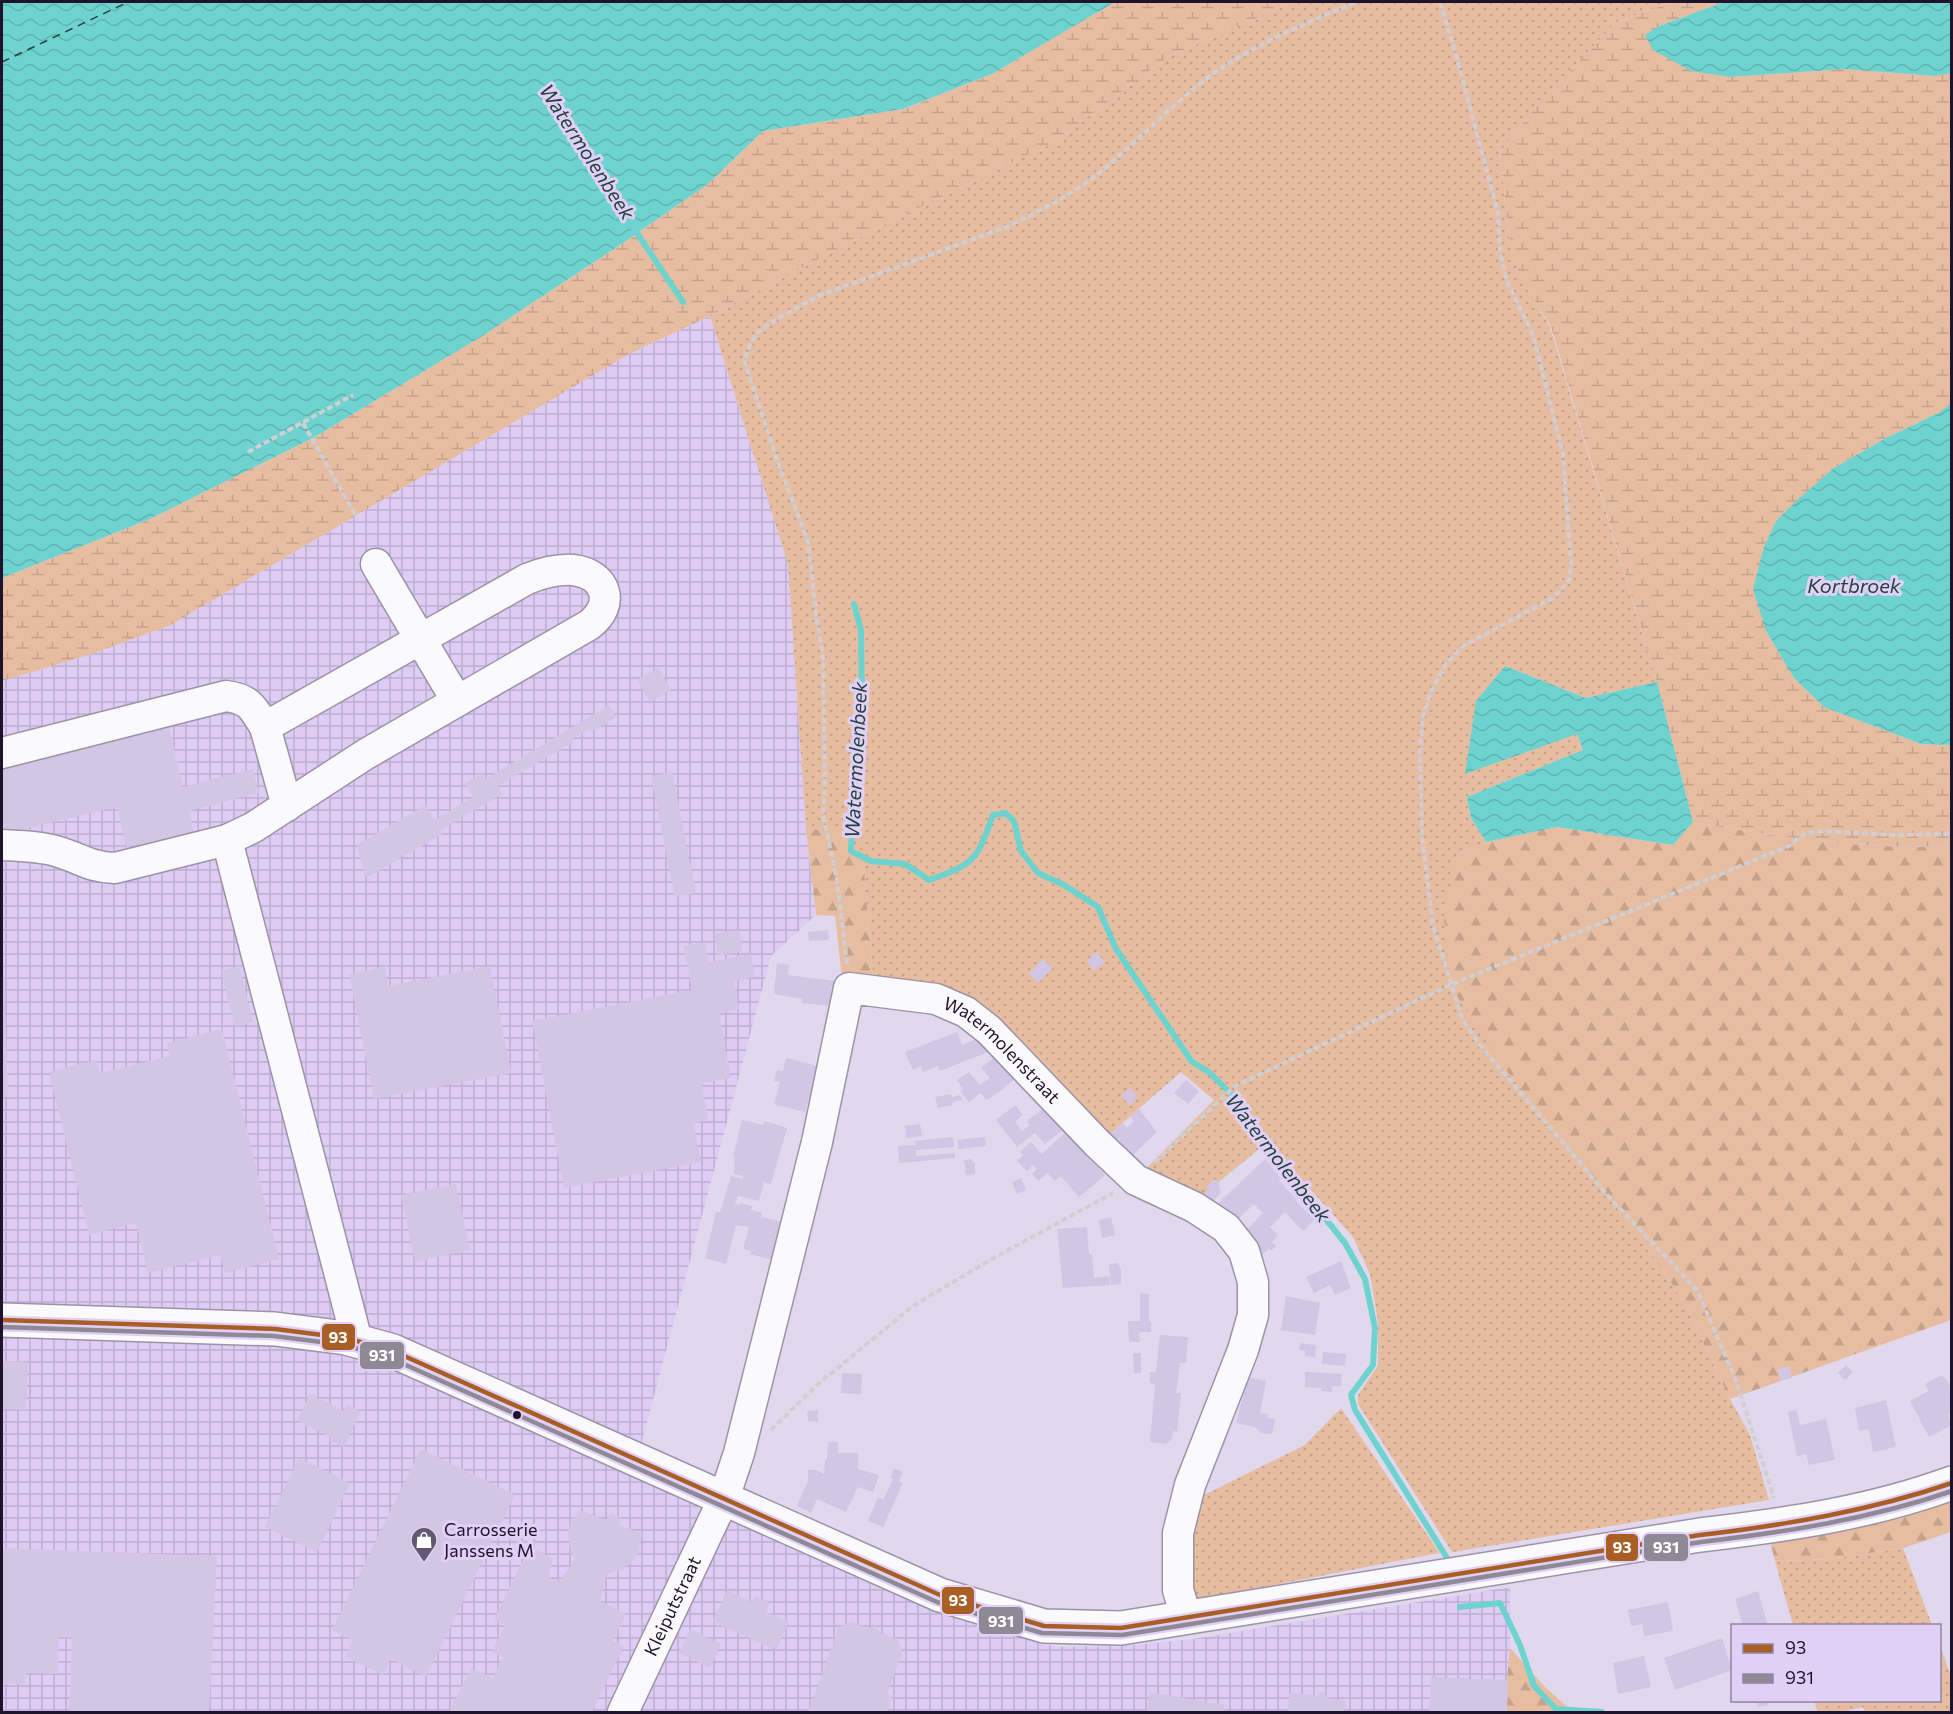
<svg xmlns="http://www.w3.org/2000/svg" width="1953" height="1714" font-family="Commissioner,sans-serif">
<defs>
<pattern id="industrial-grid" width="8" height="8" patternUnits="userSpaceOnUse" patternTransform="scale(1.5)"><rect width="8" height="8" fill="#deccf5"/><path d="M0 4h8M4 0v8" fill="none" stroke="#beaed2"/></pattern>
<pattern id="grass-dots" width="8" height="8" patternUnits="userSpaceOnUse" patternTransform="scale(1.5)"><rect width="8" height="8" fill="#e6bda1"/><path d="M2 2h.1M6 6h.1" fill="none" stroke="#c5a28b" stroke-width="1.8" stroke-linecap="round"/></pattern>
<pattern id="forest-firs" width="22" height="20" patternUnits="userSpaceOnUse" patternTransform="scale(1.5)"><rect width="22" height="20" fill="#e6bda1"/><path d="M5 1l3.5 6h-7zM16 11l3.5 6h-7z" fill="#c5a28b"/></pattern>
<pattern id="wetland-marsh" width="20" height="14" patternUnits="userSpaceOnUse" patternTransform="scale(1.5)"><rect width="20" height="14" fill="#e6bda1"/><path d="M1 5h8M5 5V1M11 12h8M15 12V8" fill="none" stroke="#c5a28b"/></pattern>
<pattern id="water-waves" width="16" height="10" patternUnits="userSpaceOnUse" patternTransform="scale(1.5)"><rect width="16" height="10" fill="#6ed3cf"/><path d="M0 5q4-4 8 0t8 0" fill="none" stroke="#5fb4b2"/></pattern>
</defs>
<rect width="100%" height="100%" fill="#e1d8ee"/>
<path fill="url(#industrial-grid)" d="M710,316L788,564L806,830L816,915L771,956L633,1475L926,1608L1056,1647L1123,1646L1193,1639L1510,1587V1648L1504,1712H2V681L89,655L171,625L629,354Z"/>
<g fill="url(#grass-dots)">
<path d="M1293,2H1673L1616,22L1538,104L1500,152L1510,242L1520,276L1550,327L1657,682L1586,698L1505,666L1577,734L1583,750L1467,797L1471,818L1486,842L1456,855L1501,1064L1610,1198L1667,1276L1688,1311L1730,1399L1750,1435L1769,1500L1453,1552L1439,1553L1192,1601L1185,1577L1198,1498L1305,1445L1341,1408L1439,1552H1452L1358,1404V1395L1378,1365V1322L1370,1274L1353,1237L1311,1190L1265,1144L1197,1200L1142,1173L1214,1100L1181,1072L1103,1140L1023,1048L873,978L864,867L847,829L806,830L788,564L710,316L884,225L1054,142L1168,57Z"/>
<path d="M1903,1548L1932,1625H1793L1775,1561L1830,1559Z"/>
<path d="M1940,1645L1951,1677V1712H1865L1863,1707L1843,1712H1818L1814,1701L1940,1700Z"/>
</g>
<g fill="url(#forest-firs)">
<path d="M1693,822C1778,837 1865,850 1951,846V1320L1730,1399L1688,1311L1667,1276L1610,1198L1501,1064L1450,985L1444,919L1456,855L1486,842L1557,827L1673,845Z"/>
<path d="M847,828L864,867L873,978L842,977L835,916L816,915L806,830Z"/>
<path d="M1951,1498V1532L1903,1548L1830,1559L1775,1561L1770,1541L1899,1519Z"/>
<path d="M1510,1648L1545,1687L1573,1712H1504Z"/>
</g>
<g fill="url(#wetland-marsh)">
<path d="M1115,2H1293L1168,57L1054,142L884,225L710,316L629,354L171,625L89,655L2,681V578L150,519L313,438L484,335L623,243L708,184L763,131L904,109L992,74Z"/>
<path d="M1673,2H1724L1659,26L1730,77L1844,69L1936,76L1951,73V403L1940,412L1884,439L1834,468L1776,521L1764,547L1766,631L1794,678L1824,707L1921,744L1951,745V846C1865,850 1778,837 1693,822L1657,682L1551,327L1520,277L1510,242L1500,152L1538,104L1616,22Z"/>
</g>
<g fill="url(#water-waves)">
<path d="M2,2H1115L992,74L903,109L763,131L708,184L623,243L484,335L313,438L150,519L2,578Z"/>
<path d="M1724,2H1951V73L1936,76L1844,69L1730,77L1691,71L1653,50L1645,35L1659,26Z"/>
<path d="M1951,403V745L1921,744L1824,707L1794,678L1766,631L1753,589L1764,547L1776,521L1796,501L1834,468L1884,439L1940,412Z"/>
<path d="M1505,666L1586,698L1657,682L1693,822L1673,845L1557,827L1486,842L1471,818L1467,797L1583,750L1577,734L1465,774L1476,701Z"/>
</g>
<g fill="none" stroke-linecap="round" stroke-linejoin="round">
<g stroke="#6ed3cf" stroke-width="6">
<path d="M633,227L683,302"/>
<path d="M854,604L861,630L862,710L852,814L851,851L871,861L905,864L929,880C975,864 977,860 993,815L1005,813L1014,821L1021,851L1038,873L1064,885L1098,907L1116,949L1192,1062L1209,1072L1238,1101L1249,1124L1345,1243L1365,1279L1375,1328L1373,1365L1351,1395L1355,1410L1447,1558"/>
<path d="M1460,1607L1500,1603L1520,1645L1534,1686L1556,1709L1602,1712"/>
</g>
<path stroke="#23413e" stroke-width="1.5" stroke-dasharray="8 6" stroke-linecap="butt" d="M2,62L128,2"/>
</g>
<g fill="#d3c5e4">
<path d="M658,668L671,690L650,702L637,680Z"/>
<path d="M609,705L616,717L592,732L590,729L572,739L573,742L498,786L502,794L440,831L442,834L366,878L357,845L426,805L434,820L473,797L465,783L482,773L486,779Z"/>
<path d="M169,728L183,787L253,769L259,793L189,811L194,832L126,847L117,807L5,833L2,818V769Z"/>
<path d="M672,771L696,893L675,897L651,777Z"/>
<path d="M739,930L743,951L718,956L714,934Z"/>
<path d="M828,930L829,940L809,941L808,932Z"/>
<path d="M705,942L709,962L751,954L755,977L734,981L739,1009L719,1013L731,1078L702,1083L708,1120L693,1123L701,1162L564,1188L532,1021L692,990L683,946Z"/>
<path d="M2,945H3L8,1097H2Z"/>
<path d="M1097,952L1105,963L1093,971L1087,960Z"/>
<path d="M1043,959L1053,968L1038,983L1029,974Z"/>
<path d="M777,963L789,965L788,975L843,982L840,1007L802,1003V999L774,994Z"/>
<path d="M239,966L253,1022L234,1026L221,971Z"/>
<path d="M490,966L511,1073L374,1099L349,974L385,967L388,986Z"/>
<path d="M222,1029L279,1259L225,1273L220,1255L148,1273L136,1223L89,1235L49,1072L96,1060L100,1073L170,1056L167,1043Z"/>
<path d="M957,1032L962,1045L982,1037L988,1052L940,1071L938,1066L923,1072L921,1066L913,1070L905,1052Z"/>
<path d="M999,1053L1019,1076L991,1098L986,1100L980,1093L969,1102L960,1091L963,1089L957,1080L969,1072L980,1085L990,1078L981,1068Z"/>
<path d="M786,1058L818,1066L805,1112L774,1104L780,1082L774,1081L777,1070L783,1071Z"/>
<path d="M1186,1080L1199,1091L1188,1104L1174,1093Z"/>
<path d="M1130,1088L1138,1097L1130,1105L1121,1096Z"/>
<path d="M951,1094L952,1097L960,1095L962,1100L953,1102V1105L938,1108L935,1097Z"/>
<path d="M1015,1105L1023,1115L1015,1122L1022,1131L1030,1125L1027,1121L1046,1106L1064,1129L1045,1144L1035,1133L1017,1147L996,1120Z"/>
<path d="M1139,1109L1157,1132L1133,1155L1118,1139L1110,1148L1102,1140L1123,1123L1127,1128L1134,1121L1130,1116Z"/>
<path d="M742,1120L763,1125L764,1121L787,1128L771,1184L764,1182L759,1201L738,1196L735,1204L739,1205L740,1203L752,1206L751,1210L762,1213L761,1217L783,1222L773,1260L750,1254L751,1251L743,1249L749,1227L736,1225L726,1264L705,1258L716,1212H720L731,1176L743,1179V1176L734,1174L735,1157L733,1156Z"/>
<path d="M920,1124L922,1136L906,1138L905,1126Z"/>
<path d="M1067,1131L1098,1162L1096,1165L1105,1175L1079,1197L1061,1176L1055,1181L1047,1173L1039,1181L1032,1174L1037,1169L1033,1165L1027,1171L1017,1161L1023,1155L1020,1152L1031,1142L1042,1154Z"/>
<path d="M953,1137L954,1147L916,1150V1156L955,1153V1158L899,1163L898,1146L916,1145L915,1141Z"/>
<path d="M985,1137L986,1146L959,1149L957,1140Z"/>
<path d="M970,1159L975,1163V1174L966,1175L964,1160Z"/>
<path d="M1265,1159L1281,1178L1279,1180L1297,1200L1296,1201L1314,1220L1303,1231L1285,1212L1270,1227L1278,1235L1272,1242L1276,1246L1271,1251L1269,1248L1260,1257L1250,1248L1256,1242L1245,1231L1263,1213L1254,1204L1237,1220L1210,1211Z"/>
<path d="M1021,1178L1026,1190L1017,1194L1012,1182Z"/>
<path d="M1214,1179L1218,1181L1221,1193L1212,1202L1204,1194L1209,1189L1206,1187Z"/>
<path d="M456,1184L470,1250L415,1262L401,1195Z"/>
<path d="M1111,1217L1115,1235L1102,1238L1099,1220Z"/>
<path d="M1087,1227L1089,1254H1092L1094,1278L1109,1276L1110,1285L1063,1288L1057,1229Z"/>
<path d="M1341,1261L1351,1288L1335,1295L1330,1285L1314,1293L1306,1277Z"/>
<path d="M1118,1263L1121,1270V1284L1111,1285L1109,1264Z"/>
<path d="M1140,1293L1149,1294V1321H1151V1332H1139L1140,1342H1129L1128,1321H1140Z"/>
<path d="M1286,1296L1320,1303L1315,1335L1281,1330Z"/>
<path d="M1160,1335L1188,1337L1186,1363H1180L1176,1393H1181L1177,1432L1173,1431L1172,1439L1166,1444L1150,1442L1155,1384L1150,1383V1372H1156Z"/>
<path d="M1300,1343L1316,1345L1315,1357L1305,1356V1351L1299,1350Z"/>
<path d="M1323,1352L1346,1354L1345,1366L1322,1364Z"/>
<path d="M1133,1353H1141V1373H1134Z"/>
<path d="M2,1361L28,1362L26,1410L2,1409Z"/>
<path d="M1846,1365L1853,1372L1845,1380L1838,1373Z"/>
<path d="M1789,1366L1792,1378L1781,1381L1777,1369Z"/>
<path d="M1305,1372L1342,1374L1341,1386H1332V1392L1321,1391L1322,1388L1305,1387Z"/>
<path d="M842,1373L862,1374L861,1394L841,1393Z"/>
<path d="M1942,1375L1952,1387V1413L1948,1415L1952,1425L1929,1437L1910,1401L1929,1391L1925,1384Z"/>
<path d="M1248,1377L1266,1381L1260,1413L1268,1414L1267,1418L1275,1419L1272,1434L1261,1433L1255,1427L1236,1423Z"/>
<path d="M310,1394L344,1411L347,1405L361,1411L344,1447L329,1440L331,1437L297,1421Z"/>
<path d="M1886,1400L1896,1447L1873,1452L1869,1429L1859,1431L1855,1408Z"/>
<path d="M818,1410V1422L808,1421L807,1411Z"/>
<path d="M1797,1410L1800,1425L1826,1419L1835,1460L1809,1465L1806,1454L1797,1456L1788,1412Z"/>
<path d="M828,1442H838V1453H858V1469L879,1475L873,1492L858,1487L846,1512L817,1499L811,1513L797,1506L808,1481V1470H816L824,1474L825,1459H827Z"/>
<path d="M421,1449L515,1495L426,1677L391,1659L383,1675L345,1657L353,1640L332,1630Z"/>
<path d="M299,1458L350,1483L317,1552L265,1527Z"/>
<path d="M894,1468L903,1472L899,1481L903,1483L883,1527L868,1521L878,1497L883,1500L893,1479L890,1478Z"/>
<path d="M580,1510L605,1520L611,1513L621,1518L619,1525L642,1534L639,1552L632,1562L622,1570L607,1574L600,1601L626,1614L613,1641L624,1646L592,1712H449L471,1668L493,1678L503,1657L492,1652L505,1625L494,1620L529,1547L553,1558L549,1577L558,1582L575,1560L570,1548L568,1533L572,1520Z"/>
<path d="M2,1548L217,1556L209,1712H69L72,1638L59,1637L58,1674L26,1673L25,1684L2,1683Z"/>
<path d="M727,1590L752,1602L755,1596L770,1603L766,1612L789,1622L776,1650L713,1622Z"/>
<path d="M1758,1591L1768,1626H1743L1735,1599Z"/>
<path d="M1668,1602L1673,1631L1644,1636L1642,1624L1631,1626L1628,1610Z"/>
<path d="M851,1622L869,1629L876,1625L879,1632L897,1639L903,1651L887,1694L892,1697L887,1712H808L839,1627Z"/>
<path d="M690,1629L721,1644L710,1668L679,1653Z"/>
<path d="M1722,1638L1732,1670L1675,1690L1664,1658Z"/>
<path d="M1644,1656L1651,1687L1618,1694L1613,1663Z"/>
<path d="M1431,1677L1508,1680L1507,1712H1429Z"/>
<path d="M1323,1691L1328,1698L1346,1701L1344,1712H1287L1290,1692L1317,1696L1318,1693Z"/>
<path d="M1150,1692L1225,1705L1224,1712H1146Z"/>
<path d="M1756,1701H1767L1768,1705L1758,1707Z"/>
</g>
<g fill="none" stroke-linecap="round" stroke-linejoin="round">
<g stroke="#9c93a7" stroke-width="33">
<g id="minor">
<path d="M376,564L457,701"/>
<path d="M2,753L226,696C250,699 253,708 265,727"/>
<path d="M227,840L357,1341"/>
<path d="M2,845C21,846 40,846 59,852C82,859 89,867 115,868L227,840L254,827L366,754L589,625C616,605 607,574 573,570C557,569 542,573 527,579L265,727L287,806"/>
<path id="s1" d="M623,1712L724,1498L739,1453L817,1142L849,988L936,999L966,1012L989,1030L1096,1142L1136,1180L1194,1207L1226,1228L1244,1251L1253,1282V1315L1243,1350L1190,1485L1178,1533V1590L1186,1616"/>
</g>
</g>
<g stroke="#9c93a7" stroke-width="36">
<path id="major" d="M2,1320L275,1329L346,1338L393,1351L940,1595L1044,1626L1121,1628L1700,1535C1786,1525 1870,1513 1952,1483"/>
</g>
<g stroke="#d1ced4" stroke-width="4" stroke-dasharray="6 3" stroke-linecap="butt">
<path d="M1440,2L1455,51L1498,213L1500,251L1506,279L1533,335L1563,454L1571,565L1569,581L1553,598L1463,646L1446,664L1431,692L1423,716L1420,753L1422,836L1433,926L1462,1018L1480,1045L1608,1196L1697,1290L1735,1378L1774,1498"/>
<path d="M303,423L356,516"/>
<path d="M248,452L353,395"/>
<path d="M847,964L837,880L823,815L825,787L823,654L817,622L808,542L776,457L744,359L756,333L777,319L818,296L1006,227C1041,211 1075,193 1104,169C1141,138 1174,102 1214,73C1257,43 1308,23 1356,2"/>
<path d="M1155,1162L1235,1086L1450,985L1789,846L1804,834L1824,831L1893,835L1952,834"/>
<path d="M771,1430L817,1385L913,1306L990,1260L1113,1193"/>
</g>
<use href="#minor" stroke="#faf9fc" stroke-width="30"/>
<use href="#major" stroke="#faf9fc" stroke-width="33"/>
<g stroke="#e0d0f6" stroke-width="9">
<path id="bus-1" d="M2,1320L275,1329L346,1338L393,1351L940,1595L1044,1626L1121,1628L1700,1535C1786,1525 1869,1511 1952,1483"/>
</g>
<g stroke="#e0d0f6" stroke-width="9">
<path id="bus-2" d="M2,1327L274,1336L345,1345L390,1358L937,1602L1042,1633L1122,1635L1701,1542C1786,1532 1870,1519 1952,1491"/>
</g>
<use href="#bus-1" stroke="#a85e24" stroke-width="4.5"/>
<use href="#bus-2" stroke="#8e8994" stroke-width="4.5"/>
</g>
<defs>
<g id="shop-pin" transform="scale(1.35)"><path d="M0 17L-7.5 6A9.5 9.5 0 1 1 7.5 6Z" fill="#62586f" stroke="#e0d0f6"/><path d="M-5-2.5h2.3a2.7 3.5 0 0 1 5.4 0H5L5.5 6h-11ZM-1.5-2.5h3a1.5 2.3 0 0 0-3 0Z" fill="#fff"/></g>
</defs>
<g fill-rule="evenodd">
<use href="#shop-pin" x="424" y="1540"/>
</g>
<circle fill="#1e132a" stroke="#e0d0f6" stroke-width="2" cx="517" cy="1415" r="5"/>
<g text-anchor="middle" stroke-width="6" stroke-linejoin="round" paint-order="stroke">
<g font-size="18" fill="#1e132a" stroke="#e0d0f6">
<text dy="6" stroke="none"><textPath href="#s1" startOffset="934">Watermolenstraat</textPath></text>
<text dy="6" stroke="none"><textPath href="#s1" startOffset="117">Kleiputstraat</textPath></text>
</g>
<g font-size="18" fill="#1e132a" stroke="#e0d0f6" text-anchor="start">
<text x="444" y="1536">Carrosserie<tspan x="444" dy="21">Janssens M</tspan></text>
</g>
<g font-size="20" font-style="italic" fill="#23413e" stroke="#e0d0f6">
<text transform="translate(587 152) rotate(57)" y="7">Watermolenbeek</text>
<text x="1854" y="593">Kortbroek</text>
<text transform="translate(856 760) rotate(-87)" y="7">Watermolenbeek</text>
<text transform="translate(1278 1158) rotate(52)" y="7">Watermolenbeek</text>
</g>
</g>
<g stroke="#e0d0f6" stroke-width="2">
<rect x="321" y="1323" width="35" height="28" rx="6" fill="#a85e24"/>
<rect x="359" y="1341" width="46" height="29" rx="6" fill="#8e8994"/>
<rect x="1605" y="1533" width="34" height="29" rx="6" fill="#a85e24"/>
<rect x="1643" y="1533" width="46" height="29" rx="6" fill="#8e8994"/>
<rect x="941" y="1586" width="34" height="29" rx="6" fill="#a85e24"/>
<rect x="978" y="1606" width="46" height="29" rx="6" fill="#8e8994"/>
</g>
<g font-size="16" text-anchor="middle" font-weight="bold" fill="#fff">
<text x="338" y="1343">93</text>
<text x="382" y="1361">931</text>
<text x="1622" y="1553">93</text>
<text x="1666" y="1553">931</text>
<text x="958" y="1606">93</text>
<text x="1001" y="1627">931</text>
</g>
<rect width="1953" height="1714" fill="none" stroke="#1e132a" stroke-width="6"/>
<rect x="1731" y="1624" width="210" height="78" fill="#e0d0f6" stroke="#9284a4" stroke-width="1.5"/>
<rect x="1743" y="1644" width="30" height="9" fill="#a85e24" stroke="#9284a4" stroke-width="1.5"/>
<text x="1785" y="1654" font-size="18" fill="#1e132a">93</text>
<rect x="1743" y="1674" width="30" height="9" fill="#8e8994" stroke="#9284a4" stroke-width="1.5"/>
<text x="1785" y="1684" font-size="18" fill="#1e132a">931</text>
</svg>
